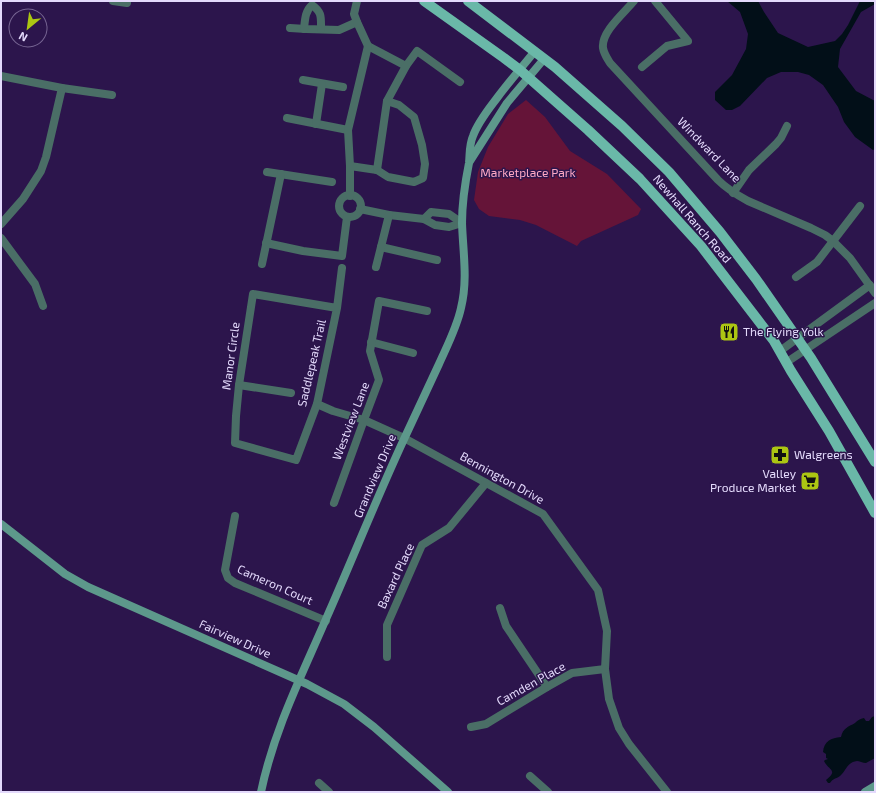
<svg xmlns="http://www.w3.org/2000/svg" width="876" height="793" font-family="'Exo 2',sans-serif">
<rect width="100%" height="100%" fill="#2c154c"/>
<path fill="#651438" d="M526,100L545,117L570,151L607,174L641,209L638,215L581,241L577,246L536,225L520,220L489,216L479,209L474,200L478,172L488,147L508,114Z"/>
<g fill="#020f18">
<path d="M727,1H758L764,12L778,33L808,47L835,41L842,34L848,25L860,1H875V4L861,12L840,49L838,67L856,91L875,101V149L873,150L855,137L844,122L838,107L823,85L809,75L798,72H781L767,78L740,106L732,110H726L715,100V92L732,75L746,49L748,34L740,12Z"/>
<path d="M875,716V758L866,763C863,763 859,761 857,761C847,762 846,771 840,776C836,779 833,778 830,783H828L826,780C839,770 828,770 824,761L825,760L828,759L826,758V754L823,752C824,741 831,738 841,737C843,728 848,727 855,723C858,720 860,719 864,718L866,721H869L872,717Z"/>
</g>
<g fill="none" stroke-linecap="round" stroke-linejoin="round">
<g stroke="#4a6e66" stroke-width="8">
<path d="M113,1L127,3V1"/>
<path d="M634,1C624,13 601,32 603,48C604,54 607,58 610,63L718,180C727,189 737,195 748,201L811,228L825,235L833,241L850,258L875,293"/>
<path d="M290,28L306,29L339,30L357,22"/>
<path d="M304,29C305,20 305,11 312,5C322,12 321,17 321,29"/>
<path d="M368,46L406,66"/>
<path d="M642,67L667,46L688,41L655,1"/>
<path d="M1,76L62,88L112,95"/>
<path d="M303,80L343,87"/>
<path d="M287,118L348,130"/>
<path d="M316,124L322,84"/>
<path d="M350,166L377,170L388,177L414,182L423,178L425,164L422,145L414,117L399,105L387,101"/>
<path d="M377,170L387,101L406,66L417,51L460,82"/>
<path d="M267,172L332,182"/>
<path d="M733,193L749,170L776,144L781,138L787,126"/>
<circle cx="350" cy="206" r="11"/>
<path d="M350,196V166L348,130L368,46L357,22L354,14L357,1"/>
<path d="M360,209L389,215L424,219L435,225L449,227L462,223"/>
<path d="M424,219L431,212L449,214L462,223"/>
<path d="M1,224L23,199L41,171L46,157L62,88"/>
<path d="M1,238L35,284L43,306"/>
<path d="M266,243L303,251L342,256L347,217"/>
<path d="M381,247L437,260"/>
<path d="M262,264L281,174"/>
<path d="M376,267L389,215"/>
<path d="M796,277L817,262L860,206"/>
<path d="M337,308L253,294L239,385L236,416L235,443L296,460L317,404L337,308L342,268"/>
<path d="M371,342L413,353"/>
<path d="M780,351L870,285"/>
<path d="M787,362L875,303"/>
<path d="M239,385L291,393"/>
<path d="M317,404L333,411L364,420L404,438L543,514L598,590L607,631L605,669L609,699L619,728L629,744L667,792"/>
<path d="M334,503L364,420L379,380L370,351L379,301L427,311"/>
<path d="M235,516L225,570L228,578L235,583L326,621"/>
<path d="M500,608L506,626L547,687"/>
<path d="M387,657V625L422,545L449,528L486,483"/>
<path d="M471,727L486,724L547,687L572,673L605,669"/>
<path d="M530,776L548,792"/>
<path d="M319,783L329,792"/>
</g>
<g stroke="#5d988b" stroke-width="8">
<path d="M470,161L507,103L544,59"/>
<path d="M1,524L65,574L88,587L307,684L344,704L374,727L448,792"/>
<path d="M261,792C274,730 301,677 326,619C353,558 377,497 405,437C416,413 428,388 439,364C447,346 457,327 461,308C468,280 463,252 462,223C462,203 465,183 469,163C470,154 469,145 473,136C478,122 488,110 497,98C509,82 522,67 535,51"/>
<path d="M865,792L875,786"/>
</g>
<g stroke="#6ab8a8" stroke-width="10">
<path d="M424,1L504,58L520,70L588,130L640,179L701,246L774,341L791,371L829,431L875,513"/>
<path d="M468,1L555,67L622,126L669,172L720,232L756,279L811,358L875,462"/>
</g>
</g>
<defs>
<g id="restaurant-square" transform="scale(1)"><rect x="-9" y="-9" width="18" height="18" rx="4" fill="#acc612" stroke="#2c154c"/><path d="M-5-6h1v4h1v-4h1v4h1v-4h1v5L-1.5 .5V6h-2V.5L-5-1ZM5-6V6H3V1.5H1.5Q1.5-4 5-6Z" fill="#111"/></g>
<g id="pharmacy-square" transform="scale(1)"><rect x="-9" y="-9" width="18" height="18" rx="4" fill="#acc612" stroke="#2c154c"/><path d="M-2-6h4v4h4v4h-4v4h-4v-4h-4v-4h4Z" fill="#111"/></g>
<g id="supermarket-square" transform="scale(1)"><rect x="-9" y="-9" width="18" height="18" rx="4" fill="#acc612" stroke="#2c154c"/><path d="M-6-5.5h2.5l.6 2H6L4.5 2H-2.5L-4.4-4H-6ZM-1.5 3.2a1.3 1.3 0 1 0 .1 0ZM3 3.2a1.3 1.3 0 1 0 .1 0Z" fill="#111"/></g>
</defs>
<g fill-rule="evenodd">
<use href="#restaurant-square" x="729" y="332"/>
<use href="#pharmacy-square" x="780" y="455"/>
<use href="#supermarket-square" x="810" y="481"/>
</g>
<g text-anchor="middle" stroke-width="3" stroke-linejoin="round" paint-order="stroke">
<g font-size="12" fill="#e4dafc" stroke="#2c154c">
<text transform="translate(709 150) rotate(46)" y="4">Windward Lane</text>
<text transform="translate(692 219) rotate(49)" y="4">Newhall Ranch Road</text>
<text transform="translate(231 356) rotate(-82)" y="4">Manor Circle</text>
<text transform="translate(312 363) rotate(-77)" y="4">Saddlepeak Trail</text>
<text transform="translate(351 421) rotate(-69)" y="4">Westview Lane</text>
<text transform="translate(375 476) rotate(-67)" y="4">Grandview Drive</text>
<text transform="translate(502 478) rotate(29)" y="4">Bennington Drive</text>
<text transform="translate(396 576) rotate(-65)" y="4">Baxard Place</text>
<text transform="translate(275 585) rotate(24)" y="4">Cameron Court</text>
<text transform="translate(235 639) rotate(24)" y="4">Fairview Drive</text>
<text transform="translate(531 684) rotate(-29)" y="4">Camden Place</text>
</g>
<g font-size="12" fill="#fea8c4" stroke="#2c154c">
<text x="528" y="177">Marketplace Park</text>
</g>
<g font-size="12" fill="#e4dafc" stroke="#2c154c" text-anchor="start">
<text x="743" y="336">The Flying Yolk</text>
<text x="794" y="459">Walgreens</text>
<text x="796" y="478" text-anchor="end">Valley<tspan x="796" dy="14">Produce Market</tspan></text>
</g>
</g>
<rect width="876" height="793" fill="none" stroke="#e4dafc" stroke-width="4"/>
<g transform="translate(28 28) rotate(209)"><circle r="19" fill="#2c154c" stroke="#766492"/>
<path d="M0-3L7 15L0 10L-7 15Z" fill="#acc612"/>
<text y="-6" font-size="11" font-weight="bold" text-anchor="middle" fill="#e4dafc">N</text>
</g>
</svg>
